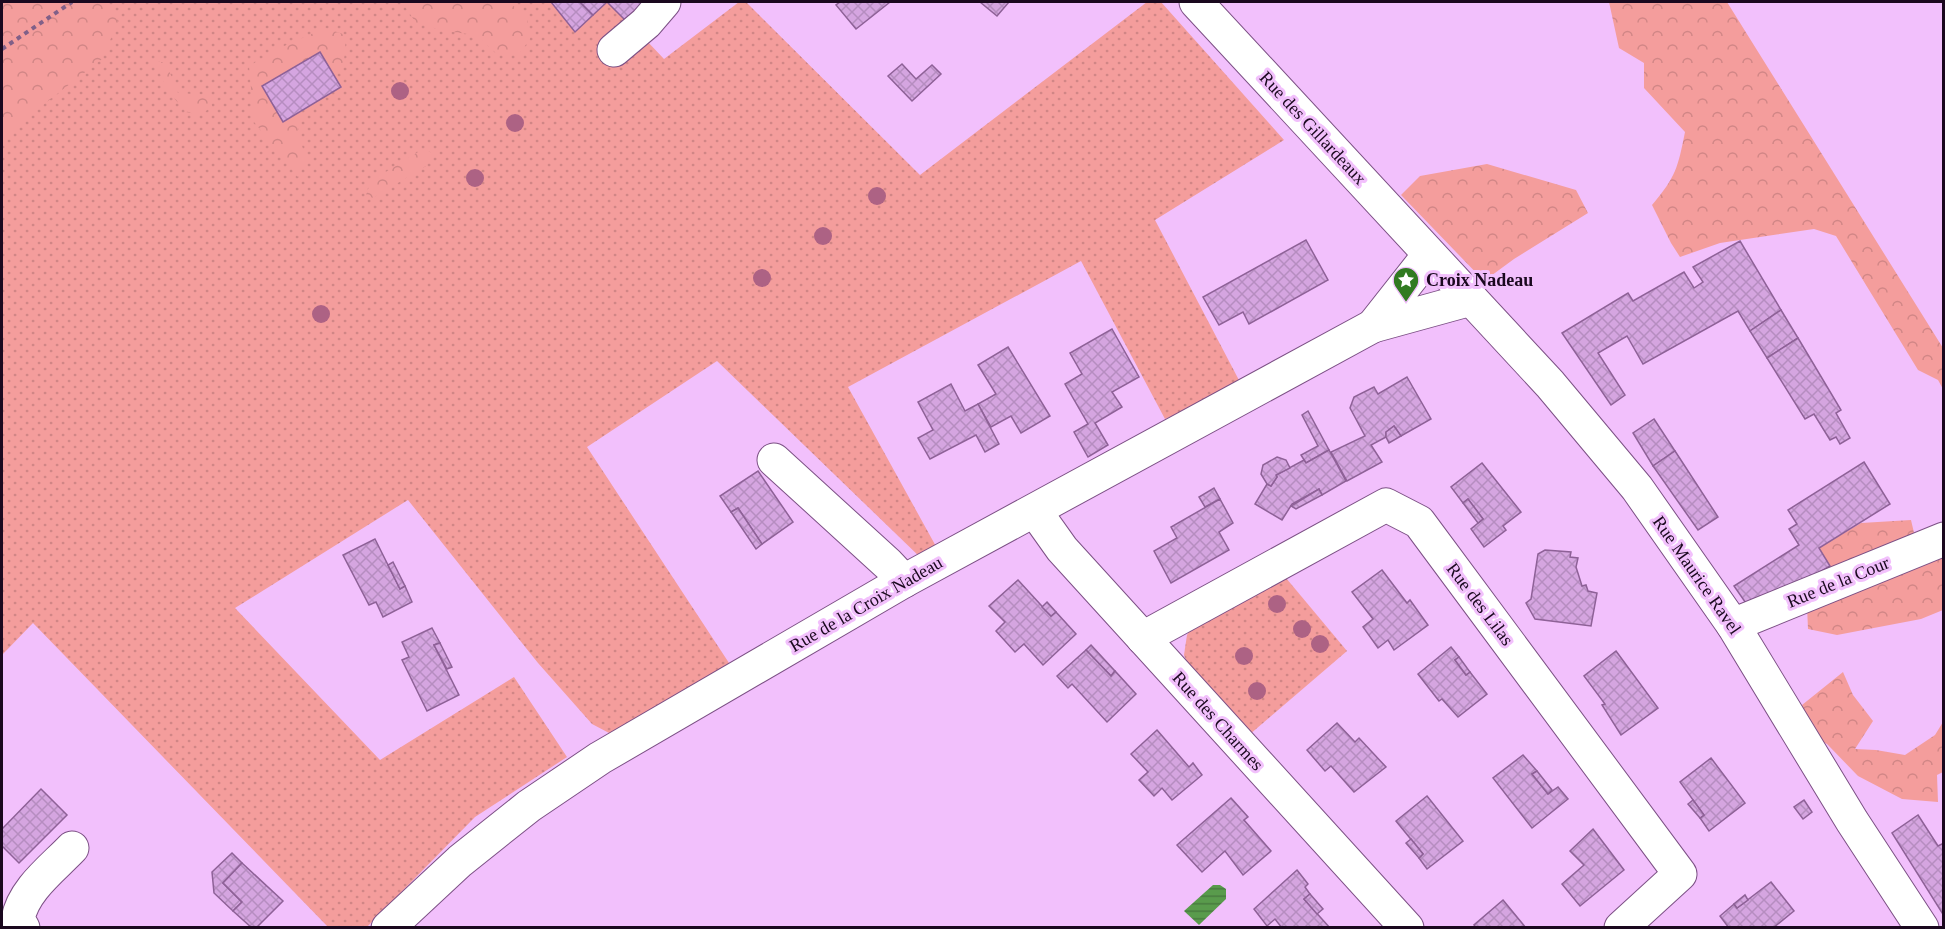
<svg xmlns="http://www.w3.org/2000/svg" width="1945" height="929" font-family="'Times New Roman',serif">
<defs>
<pattern id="grass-dots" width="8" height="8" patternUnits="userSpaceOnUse" patternTransform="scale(1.5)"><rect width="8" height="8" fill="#f49d9c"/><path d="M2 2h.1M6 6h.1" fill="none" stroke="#d18686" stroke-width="1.8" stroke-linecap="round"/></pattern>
<pattern id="forest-crowns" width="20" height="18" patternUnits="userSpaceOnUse" patternTransform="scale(1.5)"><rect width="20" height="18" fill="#f49d9c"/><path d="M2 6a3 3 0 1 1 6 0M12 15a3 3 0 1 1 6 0" fill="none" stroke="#d18686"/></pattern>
<pattern id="water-rules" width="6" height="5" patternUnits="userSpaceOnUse" patternTransform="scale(1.5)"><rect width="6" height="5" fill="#599b4c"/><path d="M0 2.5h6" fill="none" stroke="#497c3f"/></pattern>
<pattern id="building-cross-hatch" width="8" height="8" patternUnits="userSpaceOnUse" patternTransform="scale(1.5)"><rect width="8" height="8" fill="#d5a5e0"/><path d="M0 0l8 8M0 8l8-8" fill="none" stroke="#b68dc0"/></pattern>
</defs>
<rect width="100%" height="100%" fill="#f2c0fc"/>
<g fill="url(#grass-dots)">
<path d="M2,2H610L664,59L739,2H746L920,175L1147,2H1161L1284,140L1155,220L1241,384L1165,419L1081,261L848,387L938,550L923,560L717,361L587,447L731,666L611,734L592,724L538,663L408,500L235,608L380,760L514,677L567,757L475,817L367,927H328L33,623L2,655Z"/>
<path d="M1281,572L1347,651L1249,735L1191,673L1184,655L1187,635L1196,621Z"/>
</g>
<g fill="url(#forest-crowns)">
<path d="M2,2H108L118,22L102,59L21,122L2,141Z"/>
<path d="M402,2H508L527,16L530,39L519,54L498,55L476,35L445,31L416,23Z"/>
<path d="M1609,2H1727L1943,348V389L1938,380L1918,370L1836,236L1814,229L1720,243L1680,257L1671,243L1652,205C1676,177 1678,167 1685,132L1644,88V63L1619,48Z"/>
<path d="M325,28L346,35L344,61L333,74L320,52L262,86L283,122L302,111L298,131L306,160L298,177L254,122L249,66L282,47Z"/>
<path d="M155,61L166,63L178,93L208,95L212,106L201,115L186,112L167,90Z"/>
<path d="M423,149L432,153L426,166L373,198L366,195L371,181Z"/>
<path d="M1487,164L1576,190L1588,213L1514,259L1484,281L1401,195L1420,176Z"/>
<path d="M1911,520L1915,537L1943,539V610L1921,619L1837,635L1808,629L1807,606L1819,548L1861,523Z"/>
<path d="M1843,672L1853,695L1873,721L1855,749L1876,750L1905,755L1935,735L1943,722V772L1937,775L1938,802L1902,799L1858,776L1827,744L1805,732L1802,705Z"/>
</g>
<path fill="url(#water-rules)" d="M1213,885H1220L1226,889V899L1199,925L1184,911Z"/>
<g fill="url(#building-cross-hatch)" stroke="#8e6197" stroke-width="1.5">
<path d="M551,2H580L593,15L575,32Z"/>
<path d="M580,2H607L593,15Z"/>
<path d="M607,2H646L627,22Z"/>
<path d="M840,2H890L856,29L836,5Z"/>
<path d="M980,2H1009L997,16Z"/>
<path d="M320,52L341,87L283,122L262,86Z"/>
<path d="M902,64L916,79L932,65L941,74L912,101L888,76Z"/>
<path d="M1306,240L1328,280L1249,324L1243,312L1219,325L1203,297Z"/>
<path d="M1740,241L1781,310L1750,331L1738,311L1643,364L1627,336L1598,353L1625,395L1611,405L1562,333L1628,293L1633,301L1684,272L1694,288L1703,282L1693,267Z"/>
<path d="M1781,310L1798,338L1767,358L1750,331Z"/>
<path d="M1112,329L1139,377L1112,392L1122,407L1095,423L1108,445L1088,457L1074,432L1088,424L1065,384L1082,374L1070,353Z"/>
<path d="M1798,338L1841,410L1836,413L1850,438L1840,444L1836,437L1830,440L1814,414L1805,419L1767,358Z"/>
<path d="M1008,347L1050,416L1021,433L1011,416L991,427L978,404L996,394L978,365Z"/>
<path d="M1407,377L1431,419L1401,436L1394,426L1386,432V437L1371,445L1382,462L1347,481L1331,452L1365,436L1350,408L1354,397L1374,387L1378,394Z"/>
<path d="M951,384L965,411L978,404L999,444L985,452L976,435L930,459L918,438L933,430L918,402Z"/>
<path d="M1308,411L1329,450L1306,463L1301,455L1318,446L1302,415Z"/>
<path d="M1654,419L1675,451L1653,466L1633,433Z"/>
<path d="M1394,426L1401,436L1389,443L1386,437V432Z"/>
<path d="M1329,450L1346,481L1322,495L1319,489L1292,504L1282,520L1255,504L1267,484L1271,486L1277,477L1276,475L1304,460L1306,463Z"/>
<path d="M1675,451L1718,517L1698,530L1653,466Z"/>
<path d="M1277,457L1286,460L1290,468L1276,475L1277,477L1271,486L1267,484L1261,474L1263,465Z"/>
<path d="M1864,462L1890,504L1819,548L1830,566L1789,590L1785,586L1750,609L1734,586L1799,545L1789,529L1797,524L1788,510Z"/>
<path d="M1482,463L1521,512L1503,526L1506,530L1484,547L1471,529L1483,519L1468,499L1463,503L1451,487Z"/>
<path d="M758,471L793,522L762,544L738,508L731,512L720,496Z"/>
<path d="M1214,488L1220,499L1205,507L1199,497Z"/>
<path d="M1319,489L1322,495L1296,509L1291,506Z"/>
<path d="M1220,499L1233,523L1219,532L1229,550L1171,583L1154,551L1177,538L1171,527Z"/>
<path d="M1468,499L1483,519L1478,523L1463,503Z"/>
<path d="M738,508L762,544L756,549L731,512Z"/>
<path d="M375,539L400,589L405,586L412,602L383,617L376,602L369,605L343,555Z"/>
<path d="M1545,550L1571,552L1570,557L1578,558L1576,567L1582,586L1586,585L1588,591L1597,593L1591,626L1535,619L1526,603L1531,599L1538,554Z"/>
<path d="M393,562L405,586L400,589L388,565Z"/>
<path d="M1382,570L1407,603L1410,600L1428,625L1394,650L1388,640L1378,648L1363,627L1373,619L1352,592Z"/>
<path d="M1018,580L1051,616L1056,612L1076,634L1043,665L1024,644L1015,652L996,631L1005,622L989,606Z"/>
<path d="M1047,602L1056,612L1051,616L1042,607Z"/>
<path d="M432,628L440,643L434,645L459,695L427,711L402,660L409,657L402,642Z"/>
<path d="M440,643L452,667L447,669L434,645Z"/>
<path d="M1091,645L1115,671L1111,676L1086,650Z"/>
<path d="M1451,647L1459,657L1455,660L1466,675L1470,672L1487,694L1458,717L1442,699L1439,701L1418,674Z"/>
<path d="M1086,650L1111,676L1115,671L1136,694L1107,722L1072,684L1068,688L1057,676Z"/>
<path d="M1616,651L1658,708L1621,735L1602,705L1605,704L1584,676Z"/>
<path d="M1459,657L1470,672L1466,675L1455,660Z"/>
<path d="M1337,723L1355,742L1359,738L1386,767L1354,792L1331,766L1325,771L1307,750Z"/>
<path d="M1157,730L1189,767L1193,763L1202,775L1172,800L1162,788L1154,796L1139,780L1148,772L1131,754Z"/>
<path d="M1523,755L1537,771L1532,774L1548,794L1558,787L1568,799L1532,828L1493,778Z"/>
<path d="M1711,758L1745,803L1709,831L1700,818L1704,815L1680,782Z"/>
<path d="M1537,771L1552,790L1548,794L1532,774Z"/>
<path d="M41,789L67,815L19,863L2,846V829Z"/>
<path d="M1427,796L1463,841L1427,869L1419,858L1423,854L1396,821Z"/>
<path d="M1231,798L1248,817L1244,820L1271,851L1243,875L1225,851L1202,872L1177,845Z"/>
<path d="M1693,800L1704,815L1700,818L1688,804Z"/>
<path d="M1804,800L1812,812L1803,819L1794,807Z"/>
<path d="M1918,815L1938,846L1944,843V916L1892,833Z"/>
<path d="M1593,829L1624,870L1580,906L1562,884L1584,865L1570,851Z"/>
<path d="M1411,839L1423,854L1419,858L1406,843Z"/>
<path d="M232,853L242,863L223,883L242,902L233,911L214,893L212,872Z"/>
<path d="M242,863L283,901L256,928H252L233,911L242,902L223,883Z"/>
<path d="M1297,870L1308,884L1305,887L1310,894L1304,899L1330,928H1282L1275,919L1267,926L1254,909Z"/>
<path d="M1771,882L1794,911L1773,928H1729L1720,916L1734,904L1737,908Z"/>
<path d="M1310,894L1323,909L1317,914L1304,899Z"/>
<path d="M1745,895L1748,900L1737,908L1734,904Z"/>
<path d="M1503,900L1526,928H1476L1474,925Z"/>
</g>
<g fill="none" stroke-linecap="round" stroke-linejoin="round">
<g stroke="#7c5085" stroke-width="35">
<g id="minor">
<path d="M1196,2L1550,384L1637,488L1733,625L1852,821L1922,928"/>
<path d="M614,50L646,23L664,2"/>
<path d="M1429,255L1373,326L1471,299"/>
<path d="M774,460L888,564L904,581"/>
<path d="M1035,511L1062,549L1407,928"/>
<path d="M1733,625L1944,539"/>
<path d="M1143,638L1386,505L1419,522L1680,874L1621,928"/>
<path d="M23,928L18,919C23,890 53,868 72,848"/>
<path d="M388,928L460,861L529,806L600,758L904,581L1373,326"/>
</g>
</g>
<path stroke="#816088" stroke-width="4" stroke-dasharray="4.5 4.5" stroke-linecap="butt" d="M2,49L72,2"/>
<use href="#minor" stroke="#fff" stroke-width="33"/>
</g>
<g fill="#ad6284">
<circle cx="400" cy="91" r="9"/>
<circle cx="515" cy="123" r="9"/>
<circle cx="475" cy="178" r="9"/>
<circle cx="877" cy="196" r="9"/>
<circle cx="823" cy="236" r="9"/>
<circle cx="762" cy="278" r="9"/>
<circle cx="321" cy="314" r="9"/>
<circle cx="1277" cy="604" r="9"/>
<circle cx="1302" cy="629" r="9"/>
<circle cx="1320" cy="644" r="9"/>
<circle cx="1244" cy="656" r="9"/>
<circle cx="1257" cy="691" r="9"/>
</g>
<defs>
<g id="sight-pin" transform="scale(1.35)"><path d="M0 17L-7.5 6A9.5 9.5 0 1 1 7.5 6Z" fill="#317b21" stroke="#f2c0fc"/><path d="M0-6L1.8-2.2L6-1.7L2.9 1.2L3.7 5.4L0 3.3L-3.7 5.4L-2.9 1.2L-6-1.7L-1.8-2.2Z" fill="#fff"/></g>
</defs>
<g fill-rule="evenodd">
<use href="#sight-pin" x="1406" y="280"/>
</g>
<g text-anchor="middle" stroke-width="6" stroke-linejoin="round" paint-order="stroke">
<g font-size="18" fill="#1a081e" stroke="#f2c0fc">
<text transform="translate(1313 128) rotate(47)" y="6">Rue des Gillardeaux</text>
<text transform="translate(1697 575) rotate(55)" y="6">Rue Maurice Ravel</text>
<text transform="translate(1838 582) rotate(-22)" y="6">Rue de la Cour</text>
<text transform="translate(866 604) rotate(-30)" y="6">Rue de la Croix Nadeau</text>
<text transform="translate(1480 604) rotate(53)" y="6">Rue des Lilas</text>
<text transform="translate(1218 721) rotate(48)" y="6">Rue des Charmes</text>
</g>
<g font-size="18" font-weight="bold" fill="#1a081e" stroke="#f2c0fc" text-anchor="start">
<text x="1426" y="286">Croix Nadeau</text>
</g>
</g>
<rect width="1945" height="929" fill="none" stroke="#1a081e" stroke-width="6"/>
</svg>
